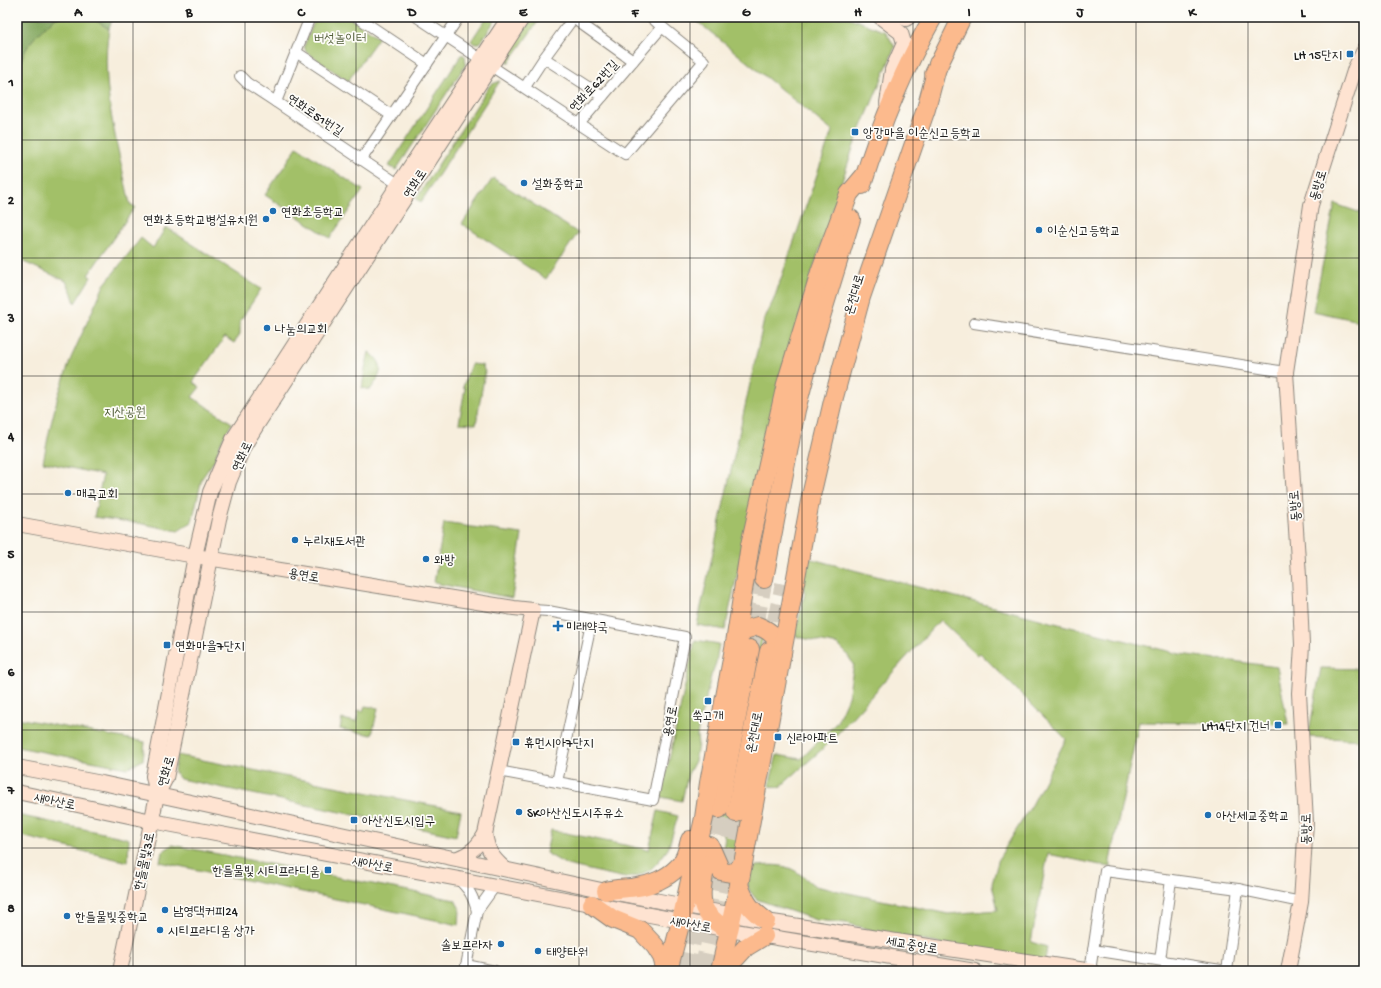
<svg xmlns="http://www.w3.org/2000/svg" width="1381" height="988" font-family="'Gochi Hand','Poor Story',sans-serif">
<rect width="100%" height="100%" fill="#fdfcf7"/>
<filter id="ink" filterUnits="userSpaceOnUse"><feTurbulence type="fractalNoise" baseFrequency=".025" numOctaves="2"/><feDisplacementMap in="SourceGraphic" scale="8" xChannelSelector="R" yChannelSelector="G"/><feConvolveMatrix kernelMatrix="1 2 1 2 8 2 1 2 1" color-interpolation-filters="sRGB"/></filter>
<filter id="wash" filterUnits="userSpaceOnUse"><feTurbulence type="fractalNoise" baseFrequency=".012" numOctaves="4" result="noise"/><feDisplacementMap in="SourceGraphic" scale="16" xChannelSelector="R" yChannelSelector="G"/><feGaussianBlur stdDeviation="0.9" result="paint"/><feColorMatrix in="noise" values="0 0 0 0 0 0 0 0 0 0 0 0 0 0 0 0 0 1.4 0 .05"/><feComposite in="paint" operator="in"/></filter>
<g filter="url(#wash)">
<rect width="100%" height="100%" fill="#f7eedd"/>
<g fill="#a2c068" stroke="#5f6e42">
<path d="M59,17H85L94,19L109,29C99,83 119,151 130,204L135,207L88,275L91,277L75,303L71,291L66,281L17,259V73C25,44 33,38 54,19Z"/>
<path d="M316,17H348L379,37L348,81L306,52L304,46Z"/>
<path d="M487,17H497L481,42L474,44L471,41Z"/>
<path d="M533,17H541L508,64L507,55Z"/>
<path d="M692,17H848L886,32L895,47L853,148L809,282L763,456L725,630L697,625L764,320L774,299L832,131Z"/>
<path d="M462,54L465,56L466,64L396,170L389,166Z"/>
<path d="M500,81L421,202L416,199L490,85Z"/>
<path d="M297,147L363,190L330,238L265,195Z"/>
<path d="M493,178L578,233L546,279L462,224Z"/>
<path d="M1335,204L1364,214V322L1313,311Z"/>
<path d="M166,227L261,289L240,321V334L234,343L225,337L193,382L200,387L192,397L232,423L220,444L214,461L202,478L192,522L178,531L138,523L94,517L103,475L43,462L50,428L58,396L71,358L104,285L141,238L153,248Z"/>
<path d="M369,352C387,365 381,375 370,390L362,388L365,368Z"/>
<path d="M471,364L482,365L485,372L476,424L459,423L465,388L463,387Z"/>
<path d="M444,523L522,534L512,598L434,583Z"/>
<path d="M808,558L1066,626L1180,654L1277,667L1288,724L1139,722L1110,861V867L1048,854L1031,942L1047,947L1045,962L886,934L846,923L816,920L756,899L749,890L746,877L751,867C762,865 779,864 789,868C798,871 807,880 815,886L948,914L998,910L992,884L999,858L1033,803L1066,739L980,653L977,655L940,620L829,743L780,787L769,786L777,755L801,759L837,722L848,697L854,664L852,662L846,653L838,645L797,637L795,634L805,593L802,584Z"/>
<path d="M750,631L768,639L771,651L737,645Z"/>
<path d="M695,640L719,644L716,663L711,676L704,707L700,717L697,736L698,744L695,761L688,774L682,801L661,797Z"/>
<path d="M1321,668L1364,669V740L1308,737Z"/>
<path d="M365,706L378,708L372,735L340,729L342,719L356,722L359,710L363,711Z"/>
<path d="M17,718L145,742L143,760L128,768L17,747Z"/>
<path d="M177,755L461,811L456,836L180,779L174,771Z"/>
<path d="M709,809L745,817L736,864L729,869L720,856C722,850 726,841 724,834C721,824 710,821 709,809Z"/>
<path d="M658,811L678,816L668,849L658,862L650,870L637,876L625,878L567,865L546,853L551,830L649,850Z"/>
<path d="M17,815L122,837L129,839L128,862L17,835Z"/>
<path d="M172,845L455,900L460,909L459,925L160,862L162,852Z"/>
<path d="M685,952L695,953L697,955L694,971H673L678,957Z"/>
</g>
<g fill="#81a65c" stroke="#4e613c">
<path d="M17,17H59L54,19C33,38 25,44 17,73Z"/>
<path d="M85,17H113L109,29L94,19Z"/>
</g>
</g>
<g filter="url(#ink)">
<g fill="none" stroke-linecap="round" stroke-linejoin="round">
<g stroke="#d6cec0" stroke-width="18" stroke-dasharray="18 9" stroke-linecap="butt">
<path d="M770,648L784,584"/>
<path d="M750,649L764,579"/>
<path d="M708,861L719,809"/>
<path d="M686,971L702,892"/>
<path d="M703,971L736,813"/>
</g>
<g stroke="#8a857c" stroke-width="12">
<g id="street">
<path d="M310,17L276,102L398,184"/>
<path d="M357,17L427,64"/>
<path d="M417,17L579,124L662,27L651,17"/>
<path d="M573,18L633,61"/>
<path d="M296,52L391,115"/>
<path d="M544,58L603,96"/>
<path d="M240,76L247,83L276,102"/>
<path d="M525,87L544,58L574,17"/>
<path d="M579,124L625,154L704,61L662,27"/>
<path d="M361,160L459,17"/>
<path d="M974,323L1286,372"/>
<path d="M498,771L653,800L685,637L548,611L533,610"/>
<path d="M557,782L592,619"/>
<path d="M458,879C469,889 473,896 477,911"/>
<path d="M1093,950L1227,971L1238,889"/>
<path d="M1160,960L1171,880"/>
<path d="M466,965L495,971"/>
<path d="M465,971L477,911L495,886"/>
<path d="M1090,971L1105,871L1238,889L1301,902"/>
</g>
</g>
<g stroke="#8a857c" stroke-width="16">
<g id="secondary">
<path d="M880,17L901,33L904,43L892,70L887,103"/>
<path d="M901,17L906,19L909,17"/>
<path d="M17,524L195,556L514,608L533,610L485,834C478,846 471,853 458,858"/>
<path d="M17,767L102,783L606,891L766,921L1092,971"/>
<path d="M17,792L152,821L729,930L975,971"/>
<path d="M157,795L153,776L195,556L210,492L233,439L392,194L509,17"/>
<path d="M485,834C488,851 491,856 504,868"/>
<path d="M120,971L157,795L166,778L219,519L229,482L244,446L257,425L523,17"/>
<path d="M1288,971L1301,902L1306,822L1299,693L1302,645L1299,576L1286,372L1311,205L1355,68L1364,50"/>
</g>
</g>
<g stroke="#8a857c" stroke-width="20">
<g id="highway">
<path d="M934,74L962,17"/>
<path d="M862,185C880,127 903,70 933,17"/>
<path d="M764,579L796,410L816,333L851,219"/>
<path d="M735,643L744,630L758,626C773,632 776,637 782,653"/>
<path d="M719,809L750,649"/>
<path d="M736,813L769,651"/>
<path d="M710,846L721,871C734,875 735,872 743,863"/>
<path d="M706,864C700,896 695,913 729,930"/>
<path d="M739,885C746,904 750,909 766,921"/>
<path d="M606,891C616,888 627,889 637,887C651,885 667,878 677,868C685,862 688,849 690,840"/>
<path d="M592,904L613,919L640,930L655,946L662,957L666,971"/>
<path d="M668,971L681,921L704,818L709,783L735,643L750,545L786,384L820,272L849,194L865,175"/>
<path d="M720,971L739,885L811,496L833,401L861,297L926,109L938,64"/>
<path d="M724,971L746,947L764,936"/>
</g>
</g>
<use href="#street" stroke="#fff" stroke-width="10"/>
<use href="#secondary" stroke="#fee3d1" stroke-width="14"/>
<use href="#highway" stroke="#fcba8d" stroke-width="18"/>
</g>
</g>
<path fill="none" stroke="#1c1c1c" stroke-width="1" stroke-opacity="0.55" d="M133,17V971M245,17V971M356,17V971M468,17V971M579,17V971M690,17V971M802,17V971M913,17V971M1025,17V971M1136,17V971M1248,17V971M17,140H1364M17,258H1364M17,376H1364M17,494H1364M17,612H1364M17,730H1364M17,848H1364"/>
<g fill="#1f6fb2" stroke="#fdfcf7" stroke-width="1.5">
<rect x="1346" y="50" width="8" height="8" rx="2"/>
<rect x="851" y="128" width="8" height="8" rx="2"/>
<circle cx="524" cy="183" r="4"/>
<circle cx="273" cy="211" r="4"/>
<circle cx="266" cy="219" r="4"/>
<circle cx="1039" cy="230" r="4"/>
<circle cx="267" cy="328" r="4"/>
<circle cx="68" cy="493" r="4"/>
<circle cx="295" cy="540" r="4"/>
<circle cx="426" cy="559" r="4"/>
<path d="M556 620h4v4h4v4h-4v4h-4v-4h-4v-4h4z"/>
<rect x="163" y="641" width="8" height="8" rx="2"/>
<rect x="704" y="697" width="8" height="8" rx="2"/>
<rect x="1274" y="721" width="8" height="8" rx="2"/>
<rect x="774" y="733" width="8" height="8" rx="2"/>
<rect x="512" y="738" width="8" height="8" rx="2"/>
<circle cx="519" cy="812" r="4"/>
<circle cx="1208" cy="815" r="4"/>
<rect x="350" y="816" width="8" height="8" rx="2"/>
<rect x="324" y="866" width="8" height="8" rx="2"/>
<circle cx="165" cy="910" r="4"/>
<circle cx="67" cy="916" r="4"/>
<circle cx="160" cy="930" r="4"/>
<circle cx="501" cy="944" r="4"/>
<circle cx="538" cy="951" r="4"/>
</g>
<g text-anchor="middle" stroke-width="3.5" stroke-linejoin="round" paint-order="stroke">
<g font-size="13" fill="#525e3a" stroke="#fdfcf7">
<text x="340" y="42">버섯놀이터</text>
<text x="125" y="416">지산공원</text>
</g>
<g font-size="13" fill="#1c1c1c" stroke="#fdfcf7" text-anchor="start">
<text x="1342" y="59" text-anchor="end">LH 15단지</text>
<text x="863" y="137">앙강마을 이순신고등학교</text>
<text x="532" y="188">설화중학교</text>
<text x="281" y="216">연화초등학교</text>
<text x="258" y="224" text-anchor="end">연화초등학교병설유치원</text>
<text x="1047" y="235">이순신고등학교</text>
<text x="275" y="333">나눔의교회</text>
<text x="76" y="498">매곡교회</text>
<text x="303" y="545">누리재도서관</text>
<text x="434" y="564">와방</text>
<text x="566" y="631">미래약국</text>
<text x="175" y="650">연화마을7단지</text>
<text x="708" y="720" text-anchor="middle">쑥고개</text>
<text x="1270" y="730" text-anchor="end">LH14단지 건너</text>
<text x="786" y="742">신라아파트</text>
<text x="524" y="747">휴먼시아7단지</text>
<text x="527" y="817">SK아산신도시주유소</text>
<text x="1216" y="820">아산세교중학교</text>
<text x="362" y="825">아산신도시입구</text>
<text x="320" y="875" text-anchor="end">한들물빛 시티프라디움</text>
<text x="173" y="915">남영댁커피24</text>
<text x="75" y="921">한들물빛중학교</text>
<text x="168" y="935">시티프라디움 상가</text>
<text x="493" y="949" text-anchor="end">솔보프라자</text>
<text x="546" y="956">태양타워</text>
</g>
<g font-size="13" fill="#1c1c1c" stroke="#fdfcf7">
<text transform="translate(593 85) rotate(-47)" y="5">연화로62번길</text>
<text transform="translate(316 114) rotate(34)" y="5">연화로51번길</text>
<text transform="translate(414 183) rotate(-57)" y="5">연화로</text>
<text transform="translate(1317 185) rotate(-73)" y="5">동방로</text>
<text transform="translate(853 294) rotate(-73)" y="5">온천대로</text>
<text transform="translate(241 456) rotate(-65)" y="5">연화로</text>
<text transform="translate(1294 506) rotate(-94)" y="5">동방로</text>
<text transform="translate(304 574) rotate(10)" y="5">용연로</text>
<text transform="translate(669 721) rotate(-79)" y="5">용연로</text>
<text transform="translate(753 732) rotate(-79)" y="5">온천대로</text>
<text transform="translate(165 771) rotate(-73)" y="5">연화로</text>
<text transform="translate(55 800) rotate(12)" y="5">새아산로</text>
<text transform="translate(1305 829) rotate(-89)" y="5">동방로</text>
<text transform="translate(143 861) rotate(-78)" y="5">한들물빛3로</text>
<text transform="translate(373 863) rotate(11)" y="5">새아산로</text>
<text transform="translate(691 923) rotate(11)" y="5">새아산로</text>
<text transform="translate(912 944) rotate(9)" y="5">세교중앙로</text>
</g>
</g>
<rect width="1381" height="988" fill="none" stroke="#fdfcf7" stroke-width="44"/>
<rect x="22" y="22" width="1337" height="944" fill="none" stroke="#1c1c1c" stroke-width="1.5"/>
<g font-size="13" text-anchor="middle" font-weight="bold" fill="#1c1c1c">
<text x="78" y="16">A</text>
<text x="189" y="16">B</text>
<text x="301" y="16">C</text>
<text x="412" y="16">D</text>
<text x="523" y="16">E</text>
<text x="635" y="16">F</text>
<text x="746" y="16">G</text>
<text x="858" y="16">H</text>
<text x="969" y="16">I</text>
<text x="1080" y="16">J</text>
<text x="1192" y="16">K</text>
<text x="1303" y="16">L</text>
<text x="11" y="86">1</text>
<text x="11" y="204">2</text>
<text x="11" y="322">3</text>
<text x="11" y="440">4</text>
<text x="11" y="558">5</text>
<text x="11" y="676">6</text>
<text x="11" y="794">7</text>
<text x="11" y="912">8</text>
</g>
</svg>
